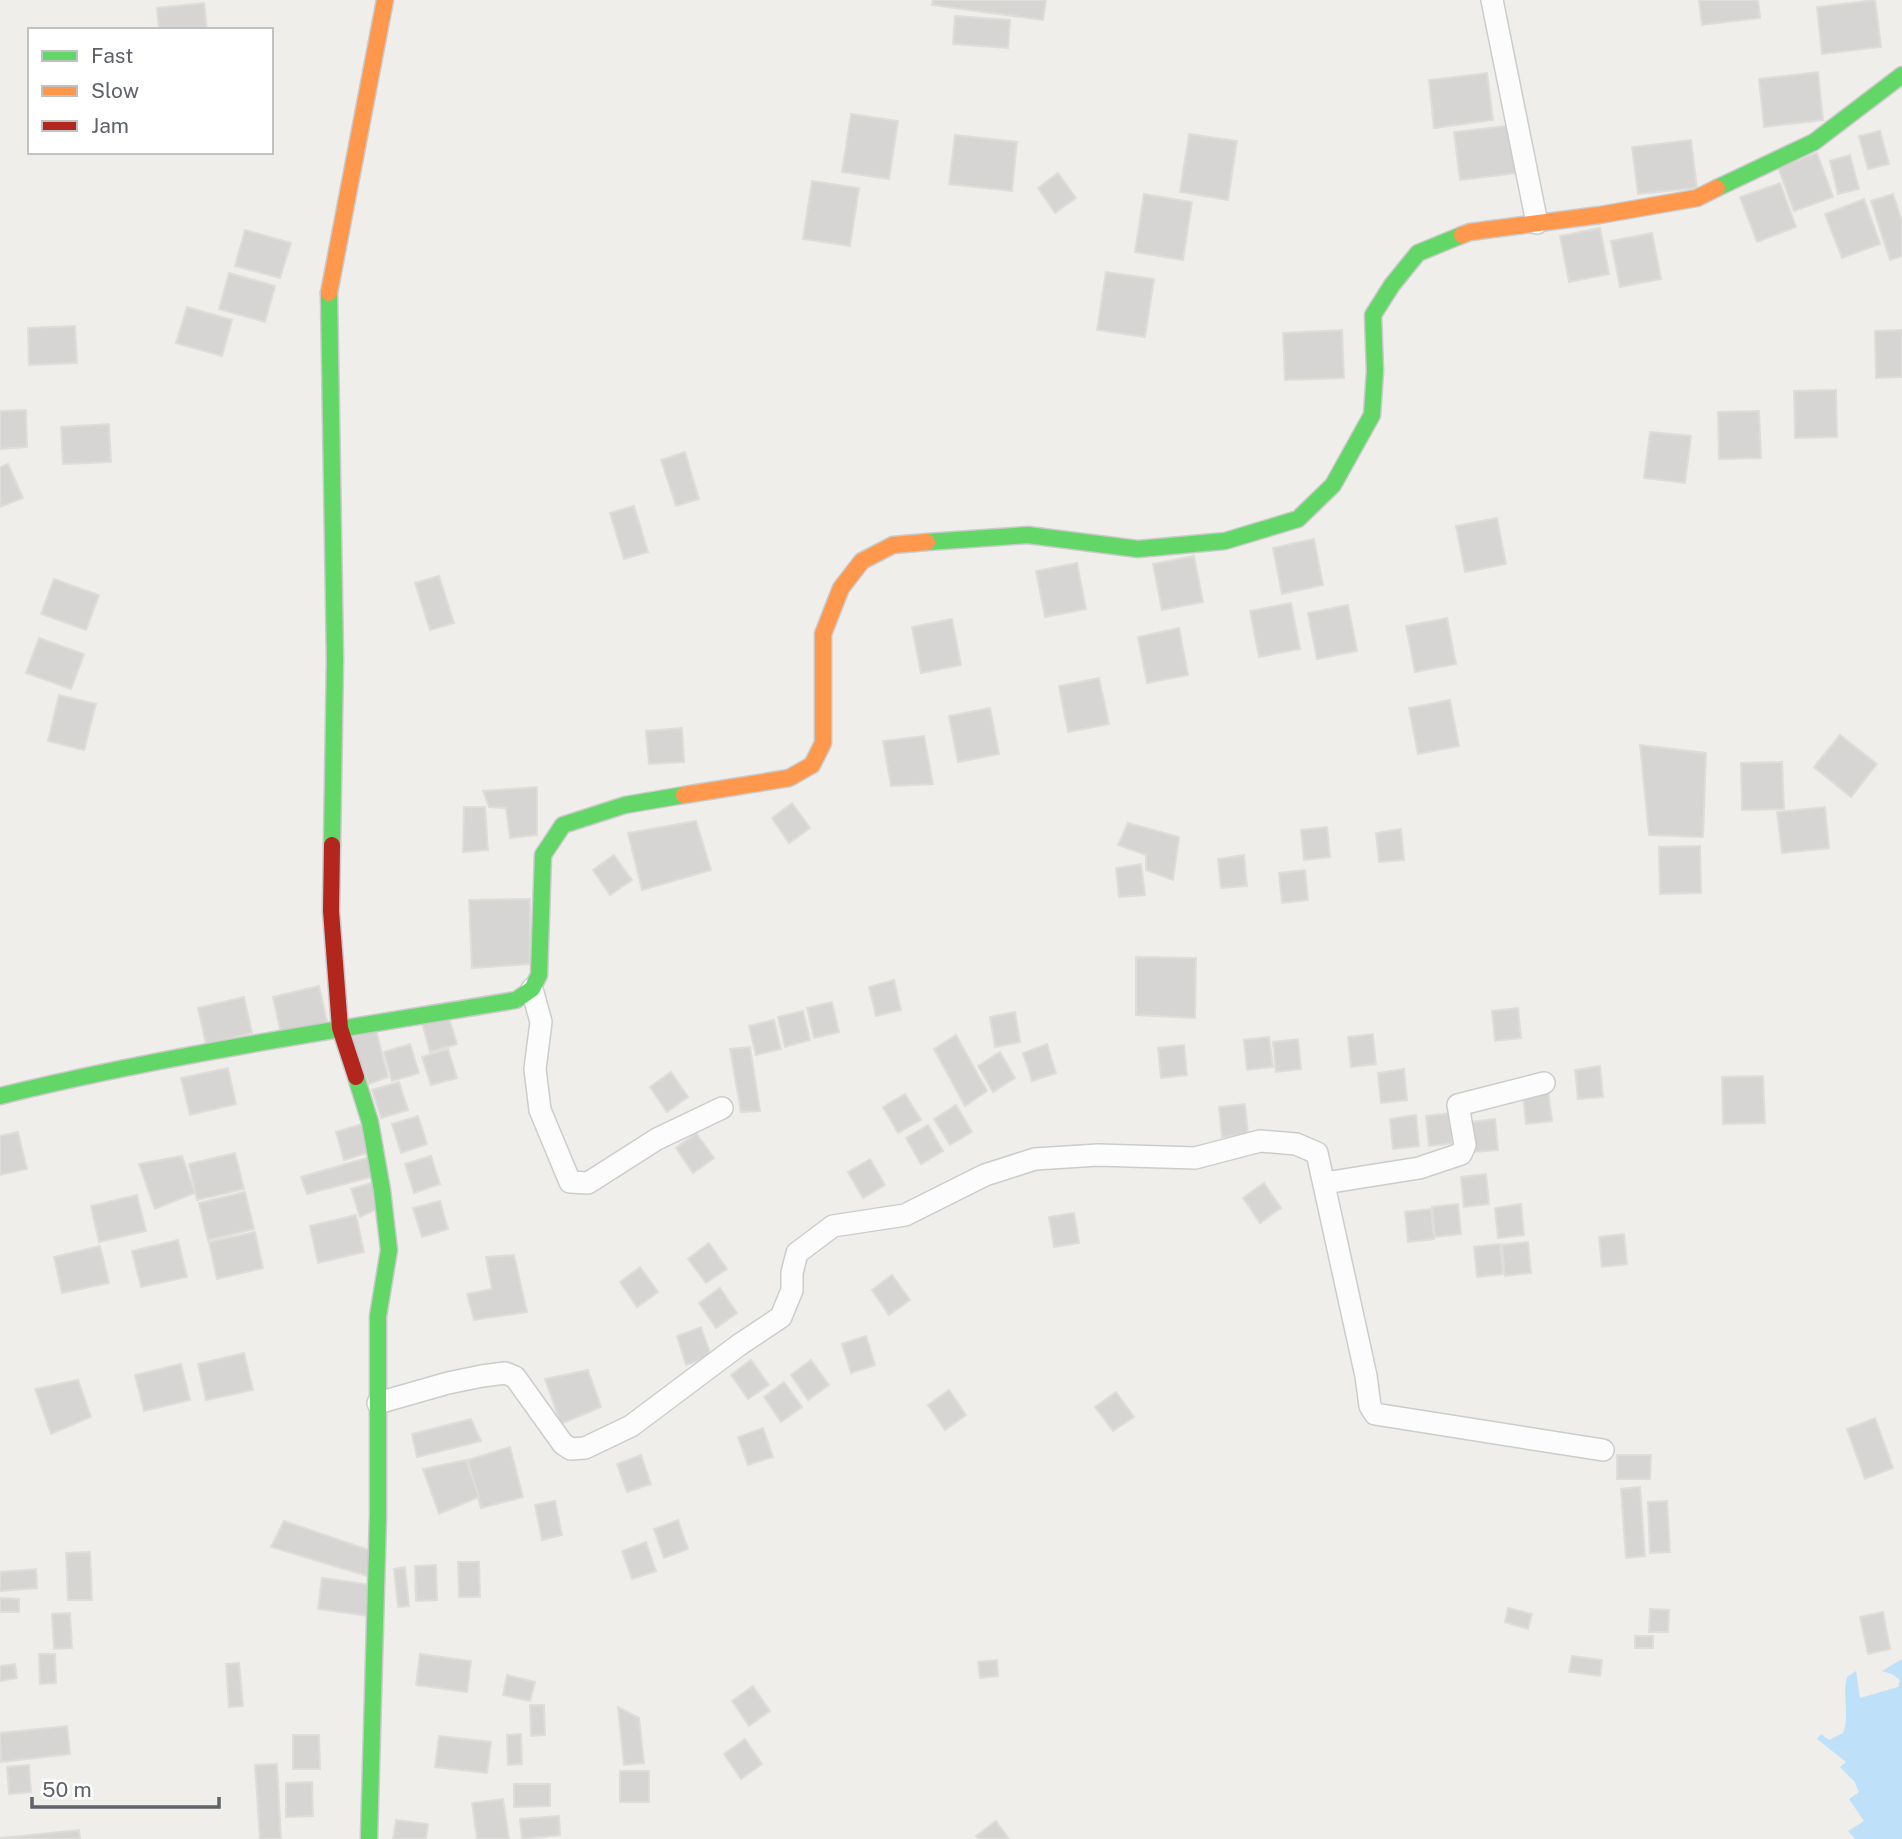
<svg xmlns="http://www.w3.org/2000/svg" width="1902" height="1839" font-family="'Public Sans',sans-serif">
<rect width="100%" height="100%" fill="#efeeea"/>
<path fill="#bfe0f9" d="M1902,1659V1839H1855L1848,1831L1864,1821L1849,1799L1859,1792L1854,1781L1840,1767L1846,1762L1817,1739L1821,1734L1829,1740L1843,1733C1850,1715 1842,1696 1847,1677L1856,1671L1860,1698L1898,1687L1900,1680L1892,1674L1882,1671Z"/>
<g fill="#d6d5d3" stroke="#deddd9" stroke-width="2">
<path d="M933,0H1046L1043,20L932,5Z"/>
<path d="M1699,0H1758L1760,18L1702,25Z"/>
<path d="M1875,0L1881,47L1822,54L1817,7Z"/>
<path d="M204,3L207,30H159L157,8Z"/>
<path d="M955,16L1010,20L1008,48L953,44Z"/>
<path d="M1818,72L1823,120L1764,127L1759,79Z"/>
<path d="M1487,73L1493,120L1434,128L1429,80Z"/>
<path d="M851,114L898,121L889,179L842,172Z"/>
<path d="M1513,125L1519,173L1460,180L1454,132Z"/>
<path d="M1880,131L1889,164L1868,169L1859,136Z"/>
<path d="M1189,134L1237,141L1228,200L1180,192Z"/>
<path d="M955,135L1017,142L1012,191L949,184Z"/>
<path d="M1691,140L1697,188L1638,194L1632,147Z"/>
<path d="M1817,153L1833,197L1794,211L1778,167Z"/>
<path d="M1850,155L1859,189L1838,194L1830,161Z"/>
<path d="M1058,173L1076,198L1055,213L1038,188Z"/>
<path d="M812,181L859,188L850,246L803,239Z"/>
<path d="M1780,183L1796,227L1757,242L1740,197Z"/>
<path d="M1144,194L1192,202L1183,260L1135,252Z"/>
<path d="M1893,194L1902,221V256L1890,260L1871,201Z"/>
<path d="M1864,199L1880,244L1842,258L1825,214Z"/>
<path d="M1600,228L1609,274L1569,282L1560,236Z"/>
<path d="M245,230L291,243L280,278L235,266Z"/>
<path d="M1652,233L1661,279L1620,287L1611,241Z"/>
<path d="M1106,272L1154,279L1145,337L1097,330Z"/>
<path d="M229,273L275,286L265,322L219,309Z"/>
<path d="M187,307L232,320L222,356L176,343Z"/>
<path d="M75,326L77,363L29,365L28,328Z"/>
<path d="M1342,330L1344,378L1285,380L1283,333Z"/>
<path d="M1902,330V377L1876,378L1875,331Z"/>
<path d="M1836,390L1837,437L1795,438L1794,391Z"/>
<path d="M26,410L27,447L0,449V411Z"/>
<path d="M1759,411L1761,458L1719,459L1718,412Z"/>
<path d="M109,424L111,462L63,464L61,427Z"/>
<path d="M1650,432L1691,436L1685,483L1644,478Z"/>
<path d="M685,452L699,499L676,506L661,460Z"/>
<path d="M8,464L23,498L0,507V467Z"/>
<path d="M634,506L648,552L624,559L610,513Z"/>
<path d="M1497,518L1506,564L1465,572L1456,526Z"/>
<path d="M1314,539L1323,585L1282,594L1273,548Z"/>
<path d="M1194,556L1203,602L1162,610L1153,564Z"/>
<path d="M1077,563L1086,609L1045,617L1036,571Z"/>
<path d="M439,576L454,623L430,630L415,583Z"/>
<path d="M54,579L99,595L86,630L41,614Z"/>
<path d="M1291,603L1300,649L1259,657L1250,611Z"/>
<path d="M1348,605L1357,651L1317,659L1308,613Z"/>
<path d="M1447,618L1456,664L1415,672L1406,626Z"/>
<path d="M952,619L961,665L921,673L912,627Z"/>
<path d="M1179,628L1188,675L1147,683L1138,637Z"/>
<path d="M39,638L84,654L71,689L26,673Z"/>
<path d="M1099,678L1109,724L1068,732L1059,686Z"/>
<path d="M59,695L96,704L84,750L48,741Z"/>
<path d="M1450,700L1459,746L1418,754L1409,708Z"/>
<path d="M990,708L999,754L958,762L949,716Z"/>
<path d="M682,728L684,762L649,764L646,731Z"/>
<path d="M1840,735L1877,764L1851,797L1814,767Z"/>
<path d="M924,736L933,784L891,786L883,741Z"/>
<path d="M1640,745L1706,753L1703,837L1649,835Z"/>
<path d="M1782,762L1784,809L1742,810L1741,763Z"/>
<path d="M537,787V835L510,838L506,808L489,807L483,791Z"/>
<path d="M792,803L810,828L789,843L772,818Z"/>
<path d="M464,807H485L488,850L463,852Z"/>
<path d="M1825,807L1829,848L1782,853L1777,812Z"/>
<path d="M696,821L711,870L642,890L628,833Z"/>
<path d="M1128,823L1179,837L1173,880L1146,870V855L1118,845Z"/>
<path d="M1327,827L1330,857L1304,860L1301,830Z"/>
<path d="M1401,829L1404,860L1379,862L1376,833Z"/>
<path d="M1700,846L1701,893L1660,894L1659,847Z"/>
<path d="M614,855L632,880L610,895L593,870Z"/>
<path d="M1244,855L1247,886L1221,888L1218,859Z"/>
<path d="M1141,864L1145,895L1119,897L1116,868Z"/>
<path d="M1305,870L1308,900L1282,903L1279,873Z"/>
<path d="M530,899V964L472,968L469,900Z"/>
<path d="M1136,957L1196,958L1195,1018L1136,1015Z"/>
<path d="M894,980L901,1010L876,1016L869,987Z"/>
<path d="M319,986L327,1022L281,1033L273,997Z"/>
<path d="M244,997L252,1033L206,1044L198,1008Z"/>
<path d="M832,1002L839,1032L814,1038L807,1008Z"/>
<path d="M1518,1008L1521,1038L1495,1041L1492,1011Z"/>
<path d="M803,1011L810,1040L785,1047L778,1017Z"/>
<path d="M1015,1012L1020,1042L995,1047L990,1017Z"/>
<path d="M448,1015L457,1044L430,1052L422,1023Z"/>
<path d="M774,1020L781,1049L756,1055L749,1026Z"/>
<path d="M376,1030L388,1077L369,1084L350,1038Z"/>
<path d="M1373,1034L1376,1064L1351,1067L1348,1037Z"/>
<path d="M956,1035L987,1091L965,1106L934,1049Z"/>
<path d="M1269,1037L1273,1067L1247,1070L1244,1040Z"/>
<path d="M1298,1039L1301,1069L1276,1072L1273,1042Z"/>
<path d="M410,1044L419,1073L392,1081L384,1052Z"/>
<path d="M1047,1044L1056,1073L1032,1081L1023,1053Z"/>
<path d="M1184,1045L1187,1075L1161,1078L1158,1048Z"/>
<path d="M750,1047L760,1111L741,1112L730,1049Z"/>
<path d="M448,1049L457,1078L431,1085L422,1057Z"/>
<path d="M1000,1052L1015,1078L993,1092L978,1066Z"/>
<path d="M1600,1066L1603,1097L1578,1099L1575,1070Z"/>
<path d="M228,1068L236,1104L190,1115L181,1078Z"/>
<path d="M1404,1069L1407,1100L1381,1103L1378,1073Z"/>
<path d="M671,1072L688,1097L667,1112L650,1087Z"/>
<path d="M1763,1076L1765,1123L1723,1124L1722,1077Z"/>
<path d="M399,1082L408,1110L381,1118L372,1090Z"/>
<path d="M1548,1090L1552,1121L1526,1124L1523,1094Z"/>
<path d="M905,1094L921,1120L898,1133L883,1107Z"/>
<path d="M1245,1104L1248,1134L1222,1137L1219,1107Z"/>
<path d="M956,1105L972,1132L950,1145L934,1119Z"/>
<path d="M1451,1113L1454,1143L1429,1146L1426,1116Z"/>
<path d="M1416,1115L1419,1146L1393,1149L1390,1119Z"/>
<path d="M418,1116L427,1144L401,1153L392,1124Z"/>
<path d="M1495,1119L1498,1150L1473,1152L1470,1122Z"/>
<path d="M362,1124L370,1152L344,1160L336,1132Z"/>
<path d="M928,1125L943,1151L921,1164L906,1138Z"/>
<path d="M18,1132L27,1169L0,1175V1136Z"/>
<path d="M696,1133L714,1158L693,1173L676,1148Z"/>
<path d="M235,1153L244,1189L197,1200L189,1164Z"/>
<path d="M182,1156L195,1193L155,1209L139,1164Z"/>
<path d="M431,1156L440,1184L414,1193L405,1164Z"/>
<path d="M370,1157L375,1176L307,1194L301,1177Z"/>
<path d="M870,1159L885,1185L863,1198L848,1172Z"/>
<path d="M1486,1174L1489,1204L1464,1207L1461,1177Z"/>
<path d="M378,1181L380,1208L360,1217L351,1189Z"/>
<path d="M1264,1183L1281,1208L1260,1223L1243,1198Z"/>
<path d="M245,1192L254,1229L208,1240L199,1203Z"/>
<path d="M137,1195L146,1231L99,1242L91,1206Z"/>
<path d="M440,1201L448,1229L422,1237L413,1208Z"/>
<path d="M1458,1204L1461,1234L1435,1237L1432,1207Z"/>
<path d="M1521,1204L1524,1235L1498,1238L1495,1208Z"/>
<path d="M1431,1209L1434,1239L1408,1242L1405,1212Z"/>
<path d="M1074,1213L1079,1243L1054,1247L1049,1217Z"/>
<path d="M356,1215L364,1252L318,1263L310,1226Z"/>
<path d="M255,1232L263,1268L217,1279L209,1242Z"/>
<path d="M1624,1234L1627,1264L1602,1267L1599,1237Z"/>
<path d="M178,1240L187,1277L141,1287L132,1251Z"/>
<path d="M1528,1242L1531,1273L1505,1276L1502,1245Z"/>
<path d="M709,1243L727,1269L706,1283L688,1259Z"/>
<path d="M1500,1244L1503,1274L1477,1277L1474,1247Z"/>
<path d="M100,1246L109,1283L62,1293L54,1257Z"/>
<path d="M514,1255L527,1312L474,1320L467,1294L492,1289L486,1257Z"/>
<path d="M640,1267L658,1292L637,1307L620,1282Z"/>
<path d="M892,1275L910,1300L889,1315L872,1290Z"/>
<path d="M720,1288L737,1313L716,1328L699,1303Z"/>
<path d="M701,1327L711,1356L686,1365L677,1336Z"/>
<path d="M866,1336L875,1365L851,1373L842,1344Z"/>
<path d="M244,1353L253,1390L206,1400L198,1364Z"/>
<path d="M751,1360L769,1385L748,1399L731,1375Z"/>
<path d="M811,1360L829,1385L808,1400L791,1375Z"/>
<path d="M181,1364L190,1400L144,1411L135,1375Z"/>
<path d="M588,1370L601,1407L561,1424L545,1379Z"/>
<path d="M78,1380L91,1417L51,1434L35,1389Z"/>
<path d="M784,1382L802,1407L781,1422L764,1397Z"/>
<path d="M949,1390L966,1415L945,1430L928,1405Z"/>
<path d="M1116,1392L1134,1417L1113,1431L1095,1407Z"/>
<path d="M1875,1418L1893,1468L1865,1479L1847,1429Z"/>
<path d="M471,1419L481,1441L417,1457L412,1434Z"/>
<path d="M763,1428L773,1457L748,1465L738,1437Z"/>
<path d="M510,1447L523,1497L481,1508L468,1460Z"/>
<path d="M641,1455L651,1484L627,1492L617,1464Z"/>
<path d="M1617,1455H1651L1650,1479H1617Z"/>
<path d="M466,1460L479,1497L439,1514L423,1469Z"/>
<path d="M1640,1487L1645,1556L1626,1558L1621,1489Z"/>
<path d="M555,1501L562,1535L542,1540L535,1505Z"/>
<path d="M1667,1501L1670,1552L1650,1553L1648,1502Z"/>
<path d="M678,1520L688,1549L664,1558L654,1529Z"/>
<path d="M284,1521L369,1550L371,1577L271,1547Z"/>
<path d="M646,1542L656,1571L632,1579L622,1551Z"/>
<path d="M90,1552L92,1600H68L66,1553Z"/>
<path d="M458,1562H479L480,1597H459Z"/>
<path d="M436,1565L437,1600L416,1601L415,1566Z"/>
<path d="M405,1567L409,1606L398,1607L394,1569Z"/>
<path d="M36,1569L37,1588L0,1591V1572Z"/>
<path d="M322,1578L373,1585L369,1616L318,1609Z"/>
<path d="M0,1598L19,1599V1612H0Z"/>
<path d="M1508,1608L1532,1614L1528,1629L1505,1622Z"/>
<path d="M1650,1609L1669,1610L1668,1632H1649Z"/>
<path d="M1883,1612L1890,1649L1868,1654L1860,1617Z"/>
<path d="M70,1613L72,1648L54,1649L52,1614Z"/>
<rect x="1635" y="1636" width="18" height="12"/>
<path d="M39,1654H55L56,1683L40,1684Z"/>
<path d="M420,1654L471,1661L467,1692L416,1685Z"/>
<path d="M1572,1656L1602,1660L1600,1676L1569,1672Z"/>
<path d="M997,1660L998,1676L980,1678L978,1662Z"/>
<path d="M239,1663L243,1706L229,1707L226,1664Z"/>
<path d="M15,1664L17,1678L0,1681V1666Z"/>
<path d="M507,1675L535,1682L530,1701L503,1695Z"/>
<path d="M753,1686L770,1711L749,1726L732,1701Z"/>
<path d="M530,1705H544L545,1735L531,1736Z"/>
<path d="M618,1707L639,1718L644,1763L624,1765Z"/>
<path d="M67,1726L70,1754L1,1762L0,1733Z"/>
<path d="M521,1734L522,1764L508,1765L507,1735Z"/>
<path d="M293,1735H319L320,1769H293Z"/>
<path d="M439,1736L491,1742L487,1773L435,1767Z"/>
<path d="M745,1739L762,1764L741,1779L724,1754Z"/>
<path d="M277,1764L281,1839H260L255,1765Z"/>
<path d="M29,1765L31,1792L9,1794L7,1767Z"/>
<rect x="620" y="1771" width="29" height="31"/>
<path d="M312,1782L313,1816L286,1817V1783Z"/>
<path d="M514,1784H550V1806L514,1807Z"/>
<path d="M503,1799L509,1839H477L472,1803Z"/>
<path d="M559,1816L560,1835L522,1839L520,1819Z"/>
<path d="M396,1820L428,1824L426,1839H393Z"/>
<path d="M996,1821L1009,1839H978L976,1836Z"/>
<path d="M79,1830L80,1839H0V1838Z"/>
</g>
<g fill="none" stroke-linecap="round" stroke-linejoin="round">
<g stroke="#cbcccc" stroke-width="24">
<g id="street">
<path d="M1492,0L1537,223"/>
<path d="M532,989L541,1022L535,1069L540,1110L570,1182L588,1183L657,1139L722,1108"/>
<path d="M1325,1183L1419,1168L1461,1154L1465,1145L1458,1105L1544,1083"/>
<path d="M378,1403L448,1383L482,1376L505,1373L515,1377L563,1444L571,1449L585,1448L631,1426L739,1345L781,1317L792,1290V1273L797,1253L833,1226L905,1215L985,1175L1035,1159L1098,1155L1195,1158L1260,1141L1296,1144L1317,1153L1366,1376L1370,1406L1375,1414L1603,1450"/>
</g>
</g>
<g stroke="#cacacb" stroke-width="19">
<g id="fast">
<path d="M1717,188L1814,142L1902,75"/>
<path d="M329,293L335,659L332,845"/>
<path d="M927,542L1028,535L1138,549L1225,541L1298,519L1333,485L1372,415L1375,371L1373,315L1392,285L1418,253L1462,235"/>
<path d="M356,1077L370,1122L382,1190L389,1250L378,1316V1516L369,1839"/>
<path d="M0,1096C170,1054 343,1029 516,1000L532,989L539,975L543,855L563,825L625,805L684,795"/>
</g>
</g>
<g stroke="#cacacb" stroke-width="19">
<g id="slow">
<path d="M1462,235L1470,232L1600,215L1697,198L1717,188"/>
<path d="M329,293L385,0"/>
<path d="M684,795L789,778L812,765L823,743V634L841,588L862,561L893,545L927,542"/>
</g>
</g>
<g stroke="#cacacb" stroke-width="19">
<path id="jam" d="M332,845L331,911L340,1028L356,1077"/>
</g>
<use href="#street" stroke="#fdfcfc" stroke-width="21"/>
<use href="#fast" stroke="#63d668" stroke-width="16"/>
<use href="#slow" stroke="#ff974d" stroke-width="16"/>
<use href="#jam" stroke="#b3261e" stroke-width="16"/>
</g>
<rect x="28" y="28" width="245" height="126" fill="#ffffff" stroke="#bfc1c3" stroke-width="2"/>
<rect x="42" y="51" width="35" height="10" fill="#63d668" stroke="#bfc1c3" stroke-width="2"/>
<text x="91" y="63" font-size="21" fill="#5f6368">Fast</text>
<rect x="42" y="86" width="35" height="10" fill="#ff974d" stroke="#bfc1c3" stroke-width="2"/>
<text x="91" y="98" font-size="21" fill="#5f6368">Slow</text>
<rect x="42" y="121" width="35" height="10" fill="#b3261e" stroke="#bfc1c3" stroke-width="2"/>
<text x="91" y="133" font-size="21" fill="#5f6368">Jam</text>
<path d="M32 1797v10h187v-10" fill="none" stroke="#5f6368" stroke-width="3.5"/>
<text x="42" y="1797" font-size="21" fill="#5f6368" stroke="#ffffff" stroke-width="5" paint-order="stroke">50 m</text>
</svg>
